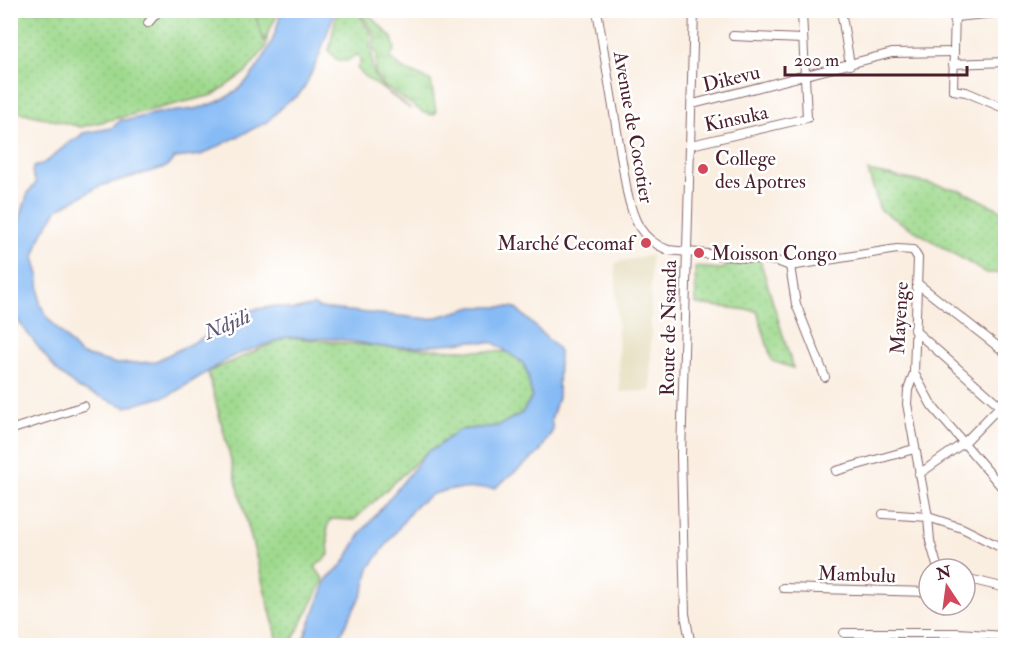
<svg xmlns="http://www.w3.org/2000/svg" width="1016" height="656" font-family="'IM FELL Double Pica',serif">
<defs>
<pattern id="grass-dots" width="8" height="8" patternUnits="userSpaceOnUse" patternTransform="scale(1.5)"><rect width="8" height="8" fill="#9ed98d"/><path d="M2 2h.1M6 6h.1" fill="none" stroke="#8aba7a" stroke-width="1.8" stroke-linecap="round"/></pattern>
<pattern id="wetland-marsh" width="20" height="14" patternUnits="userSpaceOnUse" patternTransform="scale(1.5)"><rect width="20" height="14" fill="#9ed98d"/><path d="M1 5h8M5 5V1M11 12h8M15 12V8" fill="none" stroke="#8aba7a"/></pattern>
</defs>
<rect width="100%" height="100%" fill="#fff"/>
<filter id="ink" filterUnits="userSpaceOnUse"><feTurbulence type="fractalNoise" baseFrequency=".0167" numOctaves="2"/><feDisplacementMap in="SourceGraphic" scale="12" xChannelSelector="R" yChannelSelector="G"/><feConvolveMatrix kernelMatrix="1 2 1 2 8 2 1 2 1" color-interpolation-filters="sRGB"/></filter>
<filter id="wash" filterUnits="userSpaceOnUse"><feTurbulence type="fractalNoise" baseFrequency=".008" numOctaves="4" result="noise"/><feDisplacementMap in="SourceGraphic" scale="24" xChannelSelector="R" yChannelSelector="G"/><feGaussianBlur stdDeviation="1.35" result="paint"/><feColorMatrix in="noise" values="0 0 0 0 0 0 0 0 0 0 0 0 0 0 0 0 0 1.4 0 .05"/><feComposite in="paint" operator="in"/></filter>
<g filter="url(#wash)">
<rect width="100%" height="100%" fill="#faeee1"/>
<path fill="#e3dcba" d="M651,255V391L620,392L615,263Z"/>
<g fill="url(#grass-dots)" stroke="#747c5c" stroke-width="1.5">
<path d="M11,11H266L269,22L266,47L246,72L213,95L81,127L11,110Z"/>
<path d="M337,11H357L372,35L370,47C375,56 371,60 373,70C375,86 399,99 411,109L364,76L357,68L361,60L357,54L347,61H338L329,51Z"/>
<path d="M868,171L960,190L1005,212V273H986L880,210Z"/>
<path d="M757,250L793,368L772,361L757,311L696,304L695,267L722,269Z"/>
<path d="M287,337L383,347L509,352L523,363L527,372L532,397L529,407L522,413L498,426L459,430L435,449L428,451L354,520L331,519L327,527L329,555L315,567L324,580L290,645H279L208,372Z"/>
</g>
<g fill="url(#wetland-marsh)" stroke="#747c5c" stroke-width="1.5">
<path d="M241,11H279L264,41L255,15Z"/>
<path d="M359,11H366L392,38L395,49L390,58L402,68L431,81L436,112L434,115L424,113L383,85L375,73L377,55L373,48L375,35Z"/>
</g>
<path fill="#87bbf5" stroke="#686d90" stroke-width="1.5" d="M281,11H335L318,59L305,86L298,96L287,102L267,122L201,155L175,158L166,167L100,186L58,209L42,233L34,257L39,275L40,304L48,318L80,354L117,364L154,362L212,333L237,315L252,310L276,306L293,310L314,305L319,308L430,319L473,307H510L516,308L556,347L559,351L558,398L551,420L553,430L539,453L495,488L452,489L433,494L415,506L369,568L364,590L335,645H301L327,579L343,564L361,533L428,451L435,448L459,430L498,426L522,413L532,397L527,372L523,363L494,343L472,341L417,347H383L339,339L287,337L233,356L170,395L126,407L78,388L56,370L11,312V246L28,193L36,183L32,172L34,167C51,162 54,154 67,144C73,139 78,140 83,133L112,128L121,120C132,121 142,116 153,114C173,110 193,112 212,104C250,91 274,48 281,11Z"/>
</g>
<g filter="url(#ink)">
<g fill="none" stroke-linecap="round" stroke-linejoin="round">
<g stroke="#88676b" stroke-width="10">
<g id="minor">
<path d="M597,10L627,192C633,219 640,239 668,250L777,261L790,266L897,249L913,250L918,258L914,373L932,406L1006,492"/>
<path d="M841,10L850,65"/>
<path d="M955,10L953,90L966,92L1006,109"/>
<path d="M955,17L1006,12"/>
<path d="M148,23L159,10"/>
<path d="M733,36L802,39"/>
<path d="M953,64L1006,62"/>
<path d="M693,104L892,53L954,52"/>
<path d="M691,145L807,118L802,12L818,10"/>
<path d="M790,266L796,304L825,377"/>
<path d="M918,284L1006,353"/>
<path d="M914,330L1006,411"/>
<path d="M914,373L908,390L907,404L928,517L962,528L1006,550"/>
<path d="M10,430L84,406"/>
<path d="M836,471L914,449"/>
<path d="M919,474L965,442L1006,400"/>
<path d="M883,514L928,517L930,541L938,569"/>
<path d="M965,578L1006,588"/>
<path d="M783,588L929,592"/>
<path d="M844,633H957L1006,636"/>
<path d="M691,646L685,614L681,455L694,10"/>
</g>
</g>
<use href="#minor" stroke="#fff" stroke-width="8"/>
</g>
</g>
<g fill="#d1495b" stroke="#fff" stroke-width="2">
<circle cx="703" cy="169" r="6"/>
<circle cx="646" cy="243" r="6"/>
<circle cx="699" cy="253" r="6"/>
</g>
<g text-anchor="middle" stroke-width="5" stroke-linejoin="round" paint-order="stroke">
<g font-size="20" fill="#4a1f2b" stroke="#fff">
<text transform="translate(731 78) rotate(-14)" y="7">Dikevu</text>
<text transform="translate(736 118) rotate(-12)" y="7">Kinsuka</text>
<text transform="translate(634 127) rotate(80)" y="7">Avenue de Cocotier</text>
<text transform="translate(899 318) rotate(-87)" y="7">Mayenge</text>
<text transform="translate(668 328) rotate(-89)" y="7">Route de Nsanda</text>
<text transform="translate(857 574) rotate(2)" y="7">Mambulu</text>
</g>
<g font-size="20" fill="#4a1f2b" stroke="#fff" text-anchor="start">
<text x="715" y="165">College<tspan x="715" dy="23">des Apotres</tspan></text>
<text x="634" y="250" text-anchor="end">Marché Cecomaf</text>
<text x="711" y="260">Moisson Congo</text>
</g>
<g font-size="21" font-style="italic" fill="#5f5672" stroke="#fff">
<text transform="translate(227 324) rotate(-23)" y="7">Ndjili</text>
</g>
</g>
<rect width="1016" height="656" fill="none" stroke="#fff" stroke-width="36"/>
<g transform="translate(947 587) rotate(347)"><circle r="28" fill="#ffffff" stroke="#b7a5aa" stroke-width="1.5"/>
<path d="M0-4.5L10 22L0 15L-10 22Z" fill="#d1495b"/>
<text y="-9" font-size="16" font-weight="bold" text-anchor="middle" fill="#4a1f2b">N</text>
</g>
<path d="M785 66v9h182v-9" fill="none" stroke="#4a1f2b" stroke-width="3"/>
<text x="794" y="66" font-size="18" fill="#4a1f2b" stroke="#ffffff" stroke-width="4.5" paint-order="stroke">200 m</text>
</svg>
